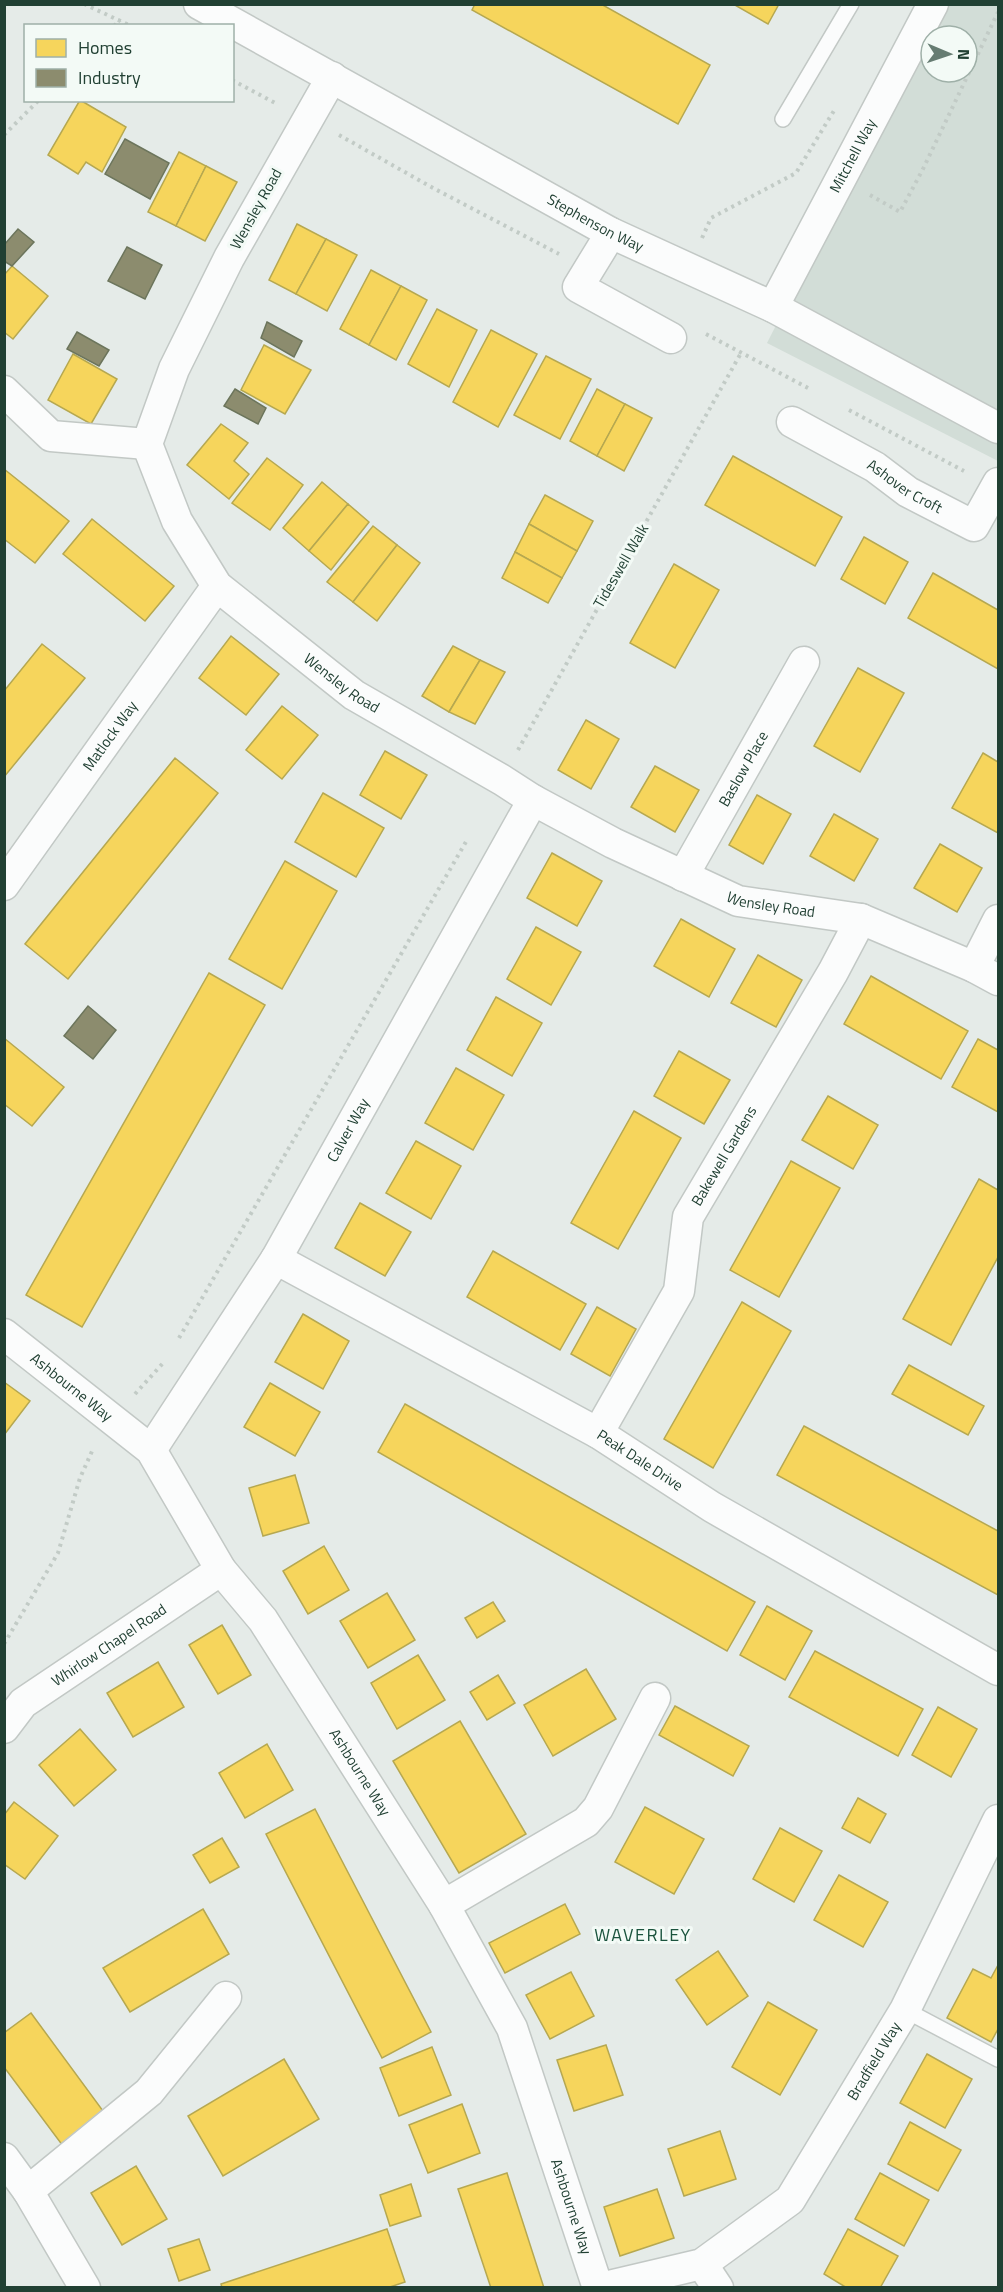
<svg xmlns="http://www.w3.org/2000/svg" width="1003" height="2292" font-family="'Titillium Web',sans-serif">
<rect width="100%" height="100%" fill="#e5ebe8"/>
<path fill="#d2ddd7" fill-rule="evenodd" d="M939,5H998V461L767,343ZM931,36H967V72H931Z"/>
<g fill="#f6d55c" stroke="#b6a850" stroke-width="1.5">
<path d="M475,4H601L710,65L678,124L472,10Z"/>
<path d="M733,4H779L768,24Z"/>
<path d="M80,100L126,127L102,172L86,162L78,174L48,155Z"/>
<path d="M179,152L206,166L176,226L148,212Z"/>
<path d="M206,166L237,182L205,241L176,226Z"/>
<path d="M297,224L326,239L296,294L269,280Z"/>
<path d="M326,239L357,255L327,311L296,294Z"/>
<path d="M12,266L48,296L13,339L4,332V275Z"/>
<path d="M371,270L401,286L369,345L340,329Z"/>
<path d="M401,286L427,300L396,360L369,345Z"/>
<path d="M437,309L477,330L449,387L408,364Z"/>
<path d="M491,330L537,354L498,427L453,402Z"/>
<path d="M264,345L311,370L285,414L241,390Z"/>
<path d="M73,354L117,379L91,424L48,400Z"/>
<path d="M546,356L591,379L560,439L514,415Z"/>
<path d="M597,389L625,404L597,456L570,441Z"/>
<path d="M625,404L652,418L624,471L597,456Z"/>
<path d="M221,424L248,443L234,461L249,474L229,499L187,465Z"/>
<path d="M733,456L842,517L815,566L705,505Z"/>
<path d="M267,458L303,485L270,530L232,503Z"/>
<path d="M4,469L69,521L35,563L4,539Z"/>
<path d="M322,482L348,504L309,551L283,528Z"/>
<path d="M545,495L593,521L577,551L529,524Z"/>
<path d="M348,504L369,522L331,570L309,551Z"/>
<path d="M92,519L174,586L145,621L63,554Z"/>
<path d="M529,524L577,551L562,578L515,552Z"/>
<path d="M373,526L397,545L353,602L327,582Z"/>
<path d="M864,537L908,562L885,604L841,579Z"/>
<path d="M397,545L420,563L377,621L353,602Z"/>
<path d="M515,552L562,578L548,603L502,578Z"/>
<path d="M674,564L719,590L675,668L630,643Z"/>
<path d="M933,573L998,610V669L908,618Z"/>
<path d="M231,636L279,674L246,715L199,678Z"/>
<path d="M42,644L85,678L4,777V691Z"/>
<path d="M453,646L480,660L449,712L422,696Z"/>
<path d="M480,660L505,672L475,724L449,712Z"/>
<path d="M858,668L904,693L860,772L814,746Z"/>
<path d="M282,706L318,735L282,779L246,750Z"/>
<path d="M586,720L619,739L591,789L558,770Z"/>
<path d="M385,751L427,775L401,819L360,795Z"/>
<path d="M983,753L998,762V833L952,808Z"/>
<path d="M175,758L218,793L68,979L25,944Z"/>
<path d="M655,766L699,790L675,832L631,807Z"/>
<path d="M323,793L384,828L356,877L295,842Z"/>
<path d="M757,795L791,814L763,864L729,845Z"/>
<path d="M834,814L878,839L854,881L810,856Z"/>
<path d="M940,844L982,868L957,912L914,888Z"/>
<path d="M552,853L602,881L577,926L527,898Z"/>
<path d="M285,861L337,891L282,989L229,959Z"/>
<path d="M681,919L735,949L709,997L654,966Z"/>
<path d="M536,927L581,952L551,1005L507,979Z"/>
<path d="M758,955L802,980L776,1027L731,1003Z"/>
<path d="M209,973L265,1005L82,1327L26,1295Z"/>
<path d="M871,976L968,1031L941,1079L844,1024Z"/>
<path d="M496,997L542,1023L512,1076L467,1050Z"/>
<path d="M4,1038L64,1087L32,1126L4,1104Z"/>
<path d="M978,1039L998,1050V1112L952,1087Z"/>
<path d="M679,1051L730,1080L704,1124L654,1096Z"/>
<path d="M456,1068L504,1095L473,1150L425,1123Z"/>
<path d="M828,1096L878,1125L853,1169L802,1140Z"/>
<path d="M634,1111L681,1138L618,1249L571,1223Z"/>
<path d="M416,1141L461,1166L431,1219L386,1193Z"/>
<path d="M791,1161L840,1188L779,1297L730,1270Z"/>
<path d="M979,1179L998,1190V1257L951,1345L903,1319Z"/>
<path d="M360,1203L411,1232L385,1276L335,1248Z"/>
<path d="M493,1251L586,1304L560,1350L467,1297Z"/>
<path d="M742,1302L791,1331L713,1468L664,1439Z"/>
<path d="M597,1307L636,1329L610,1376L571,1354Z"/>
<path d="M303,1314L349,1341L323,1389L275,1362Z"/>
<path d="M909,1365L984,1406L968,1435L892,1394Z"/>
<path d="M4,1382L30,1401L4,1435Z"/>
<path d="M270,1383L320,1412L295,1456L244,1427Z"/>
<path d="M405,1404L755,1602L727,1651L378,1452Z"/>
<path d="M804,1426L998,1531V1595L777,1475Z"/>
<path d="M295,1475L309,1523L263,1536L249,1488Z"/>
<path d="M324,1546L349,1590L308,1614L283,1571Z"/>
<path d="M387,1593L415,1640L368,1668L340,1621Z"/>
<path d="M493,1602L505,1621L477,1638L465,1618Z"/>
<path d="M767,1606L812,1631L785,1680L740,1655Z"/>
<path d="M222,1625L251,1675L218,1694L189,1645Z"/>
<path d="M815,1651L923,1709L898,1756L789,1697Z"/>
<path d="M418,1655L445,1700L397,1729L371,1683Z"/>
<path d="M158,1662L184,1707L133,1737L107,1693Z"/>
<path d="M586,1669L616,1719L553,1756L524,1705Z"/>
<path d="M498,1675L515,1703L487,1720L470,1692Z"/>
<path d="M675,1706L749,1746L733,1776L659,1735Z"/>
<path d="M938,1707L977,1729L951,1777L912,1755Z"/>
<path d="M460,1721L526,1834L459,1873L393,1761Z"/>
<path d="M80,1729L116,1770L74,1806L39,1765Z"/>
<path d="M267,1744L293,1790L245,1818L219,1773Z"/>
<path d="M858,1798L886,1814L870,1843L842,1828Z"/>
<path d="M14,1802L58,1836L25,1879L4,1864V1815Z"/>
<path d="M645,1807L704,1839L674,1894L615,1862Z"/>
<path d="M315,1809L431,2032L382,2058L266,1834Z"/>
<path d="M780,1828L822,1851L794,1902L753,1879Z"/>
<path d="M222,1838L239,1867L210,1883L193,1855Z"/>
<path d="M839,1875L888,1902L863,1947L814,1920Z"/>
<path d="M565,1904L580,1934L505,1973L489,1943Z"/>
<path d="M203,1909L229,1954L130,2012L103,1968Z"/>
<path d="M718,1951L748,1996L707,2025L676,1980Z"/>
<path d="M998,1965V2029L991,2042L947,2018L973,1969L991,1978Z"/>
<path d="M571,1972L594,2016L550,2039L526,1995Z"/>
<path d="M768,2002L817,2030L780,2095L732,2067Z"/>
<path d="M31,2013L106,2115L63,2146L4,2067V2033Z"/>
<path d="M606,2045L623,2095L574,2111L557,2060Z"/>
<path d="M432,2047L451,2095L399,2116L380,2068Z"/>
<path d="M927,2054L972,2079L945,2128L900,2103Z"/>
<path d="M284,2059L319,2119L223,2176L188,2116Z"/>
<path d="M462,2104L480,2153L428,2173L409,2125Z"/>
<path d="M910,2122L961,2150L938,2191L888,2164Z"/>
<path d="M720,2131L736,2179L684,2196L668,2149Z"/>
<path d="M136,2166L167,2219L122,2245L91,2193Z"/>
<path d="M507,2173L544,2288H491L458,2189Z"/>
<path d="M880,2173L929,2200L904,2246L855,2219Z"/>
<path d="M411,2184L421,2216L390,2226L380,2195Z"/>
<path d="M657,2189L674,2238L620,2256L604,2207Z"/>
<path d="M387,2229L405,2282L387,2288H222L221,2284Z"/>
<path d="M848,2229L898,2256L880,2288H847L824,2274Z"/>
<path d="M199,2239L210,2270L179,2281L168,2249Z"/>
</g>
<g fill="#8c8c6e" stroke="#6c755c" stroke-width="1.5">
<path d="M125,139L169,163L150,199L105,174Z"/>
<path d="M18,229L34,242L12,266L4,261V245Z"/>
<path d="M127,247L162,265L145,299L108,281Z"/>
<path d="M267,322L302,341L294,357L261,338Z"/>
<path d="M77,332L109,350L99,366L67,349Z"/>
<path d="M235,389L266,408L258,424L224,406Z"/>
<path d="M88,1006L116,1030L93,1059L64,1036Z"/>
</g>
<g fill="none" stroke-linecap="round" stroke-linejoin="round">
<g stroke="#c2c8c5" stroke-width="18">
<g id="lane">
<path d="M783,119L851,4"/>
<path d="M905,2010L998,2059"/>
</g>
</g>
<g stroke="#c2c8c5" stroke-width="33">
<g id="street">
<path id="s1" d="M199,4L611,233L773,307L998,428"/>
<path id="s2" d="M332,77L229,258L174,369L147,444L177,521L217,586L354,695L502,780L533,800L613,843L738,901L861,919L974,967L998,980"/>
<path d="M611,233L578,287L671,338"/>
<path id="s3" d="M773,307L933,4"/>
<path d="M4,391L51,436L147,444"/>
<path id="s4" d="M792,422L875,467L908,492L974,526L998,483"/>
<path id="s5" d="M683,876L804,662"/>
<path id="s6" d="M4,885L217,586"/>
<path d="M974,967L998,920"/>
<path id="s7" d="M276,1259L598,1433L712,1507L998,1670"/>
<path id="s8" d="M4,1334L151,1450L221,1570L263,1620L444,1905L512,2028L598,2288"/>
<path id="s9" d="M598,1433L679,1291L688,1217L833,972L861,919"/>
<path id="s10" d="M151,1450L276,1259L533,800"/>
<path id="s11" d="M4,1728L23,1703L221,1570"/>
<path d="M444,1905L586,1822L598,1808L655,1698"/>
<path d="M4,2158L28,2191L85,2288"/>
<path d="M28,2191L149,2092L226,1997"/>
<path d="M702,2264L718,2288"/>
<path id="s12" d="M600,2288L702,2264L790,2200L905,2010L998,1820"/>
</g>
</g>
<g stroke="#c2cbc6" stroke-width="4" stroke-dasharray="3 4.5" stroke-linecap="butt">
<path d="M84,4L131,26"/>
<path d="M114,26L120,20"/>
<path d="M232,80L277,104"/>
<path d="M4,135L39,100"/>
<path d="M339,135L433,188L559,254"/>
<path d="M870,195L900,212L923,169L998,12"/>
<path d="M702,238L711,218L796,173L835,109"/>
<path d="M706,334L808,388"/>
<path d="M849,410L964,471"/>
<path d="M518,750L741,353"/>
<path d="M179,1338L467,840"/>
<path d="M135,1394L164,1362"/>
<path d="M4,1644L58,1553L80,1478L93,1449"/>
</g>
<use href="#lane" stroke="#fbfcfc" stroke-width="15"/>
<use href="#street" stroke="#fbfcfc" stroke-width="30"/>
</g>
<g text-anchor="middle" stroke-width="6" stroke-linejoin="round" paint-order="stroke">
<g font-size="15" fill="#214033" stroke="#f3faf6">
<text dy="5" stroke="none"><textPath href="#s3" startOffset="171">Mitchell Way</textPath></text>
<text transform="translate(256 209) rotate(-61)" y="5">Wensley Road</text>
<text dy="5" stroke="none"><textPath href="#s1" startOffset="453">Stephenson Way</textPath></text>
<text dy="5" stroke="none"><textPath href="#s4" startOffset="130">Ashover Croft</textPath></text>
<text transform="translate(621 566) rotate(-60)" y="5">Tideswell Walk</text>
<text dy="5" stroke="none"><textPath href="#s2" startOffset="729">Wensley Road</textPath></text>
<text dy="5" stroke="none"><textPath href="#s6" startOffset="183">Matlock Way</textPath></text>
<text dy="5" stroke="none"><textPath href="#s5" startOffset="123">Baslow Place</textPath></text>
<text dy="5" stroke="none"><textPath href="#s2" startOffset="1215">Wensley Road</textPath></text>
<text dy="5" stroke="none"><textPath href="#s10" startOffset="376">Calver Way</textPath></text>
<text dy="5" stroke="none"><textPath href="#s9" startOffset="309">Bakewell Gardens</textPath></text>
<text dy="5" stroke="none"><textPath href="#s8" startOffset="86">Ashbourne Way</textPath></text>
<text dy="5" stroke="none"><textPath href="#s7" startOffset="416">Peak Dale Drive</textPath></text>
<text dy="5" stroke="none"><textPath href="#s11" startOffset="135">Whirlow Chapel Road</textPath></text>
<text dy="5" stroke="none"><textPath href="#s8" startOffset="572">Ashbourne Way</textPath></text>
<text dy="5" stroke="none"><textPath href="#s12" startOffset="376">Bradfield Way</textPath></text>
<text dy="5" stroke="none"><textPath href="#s8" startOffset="1058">Ashbourne Way</textPath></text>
</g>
<g font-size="18" letter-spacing="1.5" fill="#1b543e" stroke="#f3faf6">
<text x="643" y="1941">WAVERLEY</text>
</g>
</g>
<rect width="1003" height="2292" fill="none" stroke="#214033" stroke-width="12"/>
<rect x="24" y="24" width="210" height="78" fill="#f3faf6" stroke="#9fb0a8" stroke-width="1.5"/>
<rect x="36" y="39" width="30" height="18" fill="#f6d55c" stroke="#9fb0a8" stroke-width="1.5"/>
<text x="78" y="54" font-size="18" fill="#214033">Homes</text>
<rect x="36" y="69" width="30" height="18" fill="#8c8c6e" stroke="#9fb0a8" stroke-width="1.5"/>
<text x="78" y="84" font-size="18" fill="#214033">Industry</text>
<g transform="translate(949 54) rotate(92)"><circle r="28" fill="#f3faf6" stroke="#9fb0a8" stroke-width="1.5"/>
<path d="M0-4.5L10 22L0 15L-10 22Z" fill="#667c72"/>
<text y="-9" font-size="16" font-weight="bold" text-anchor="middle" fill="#214033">N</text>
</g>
</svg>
